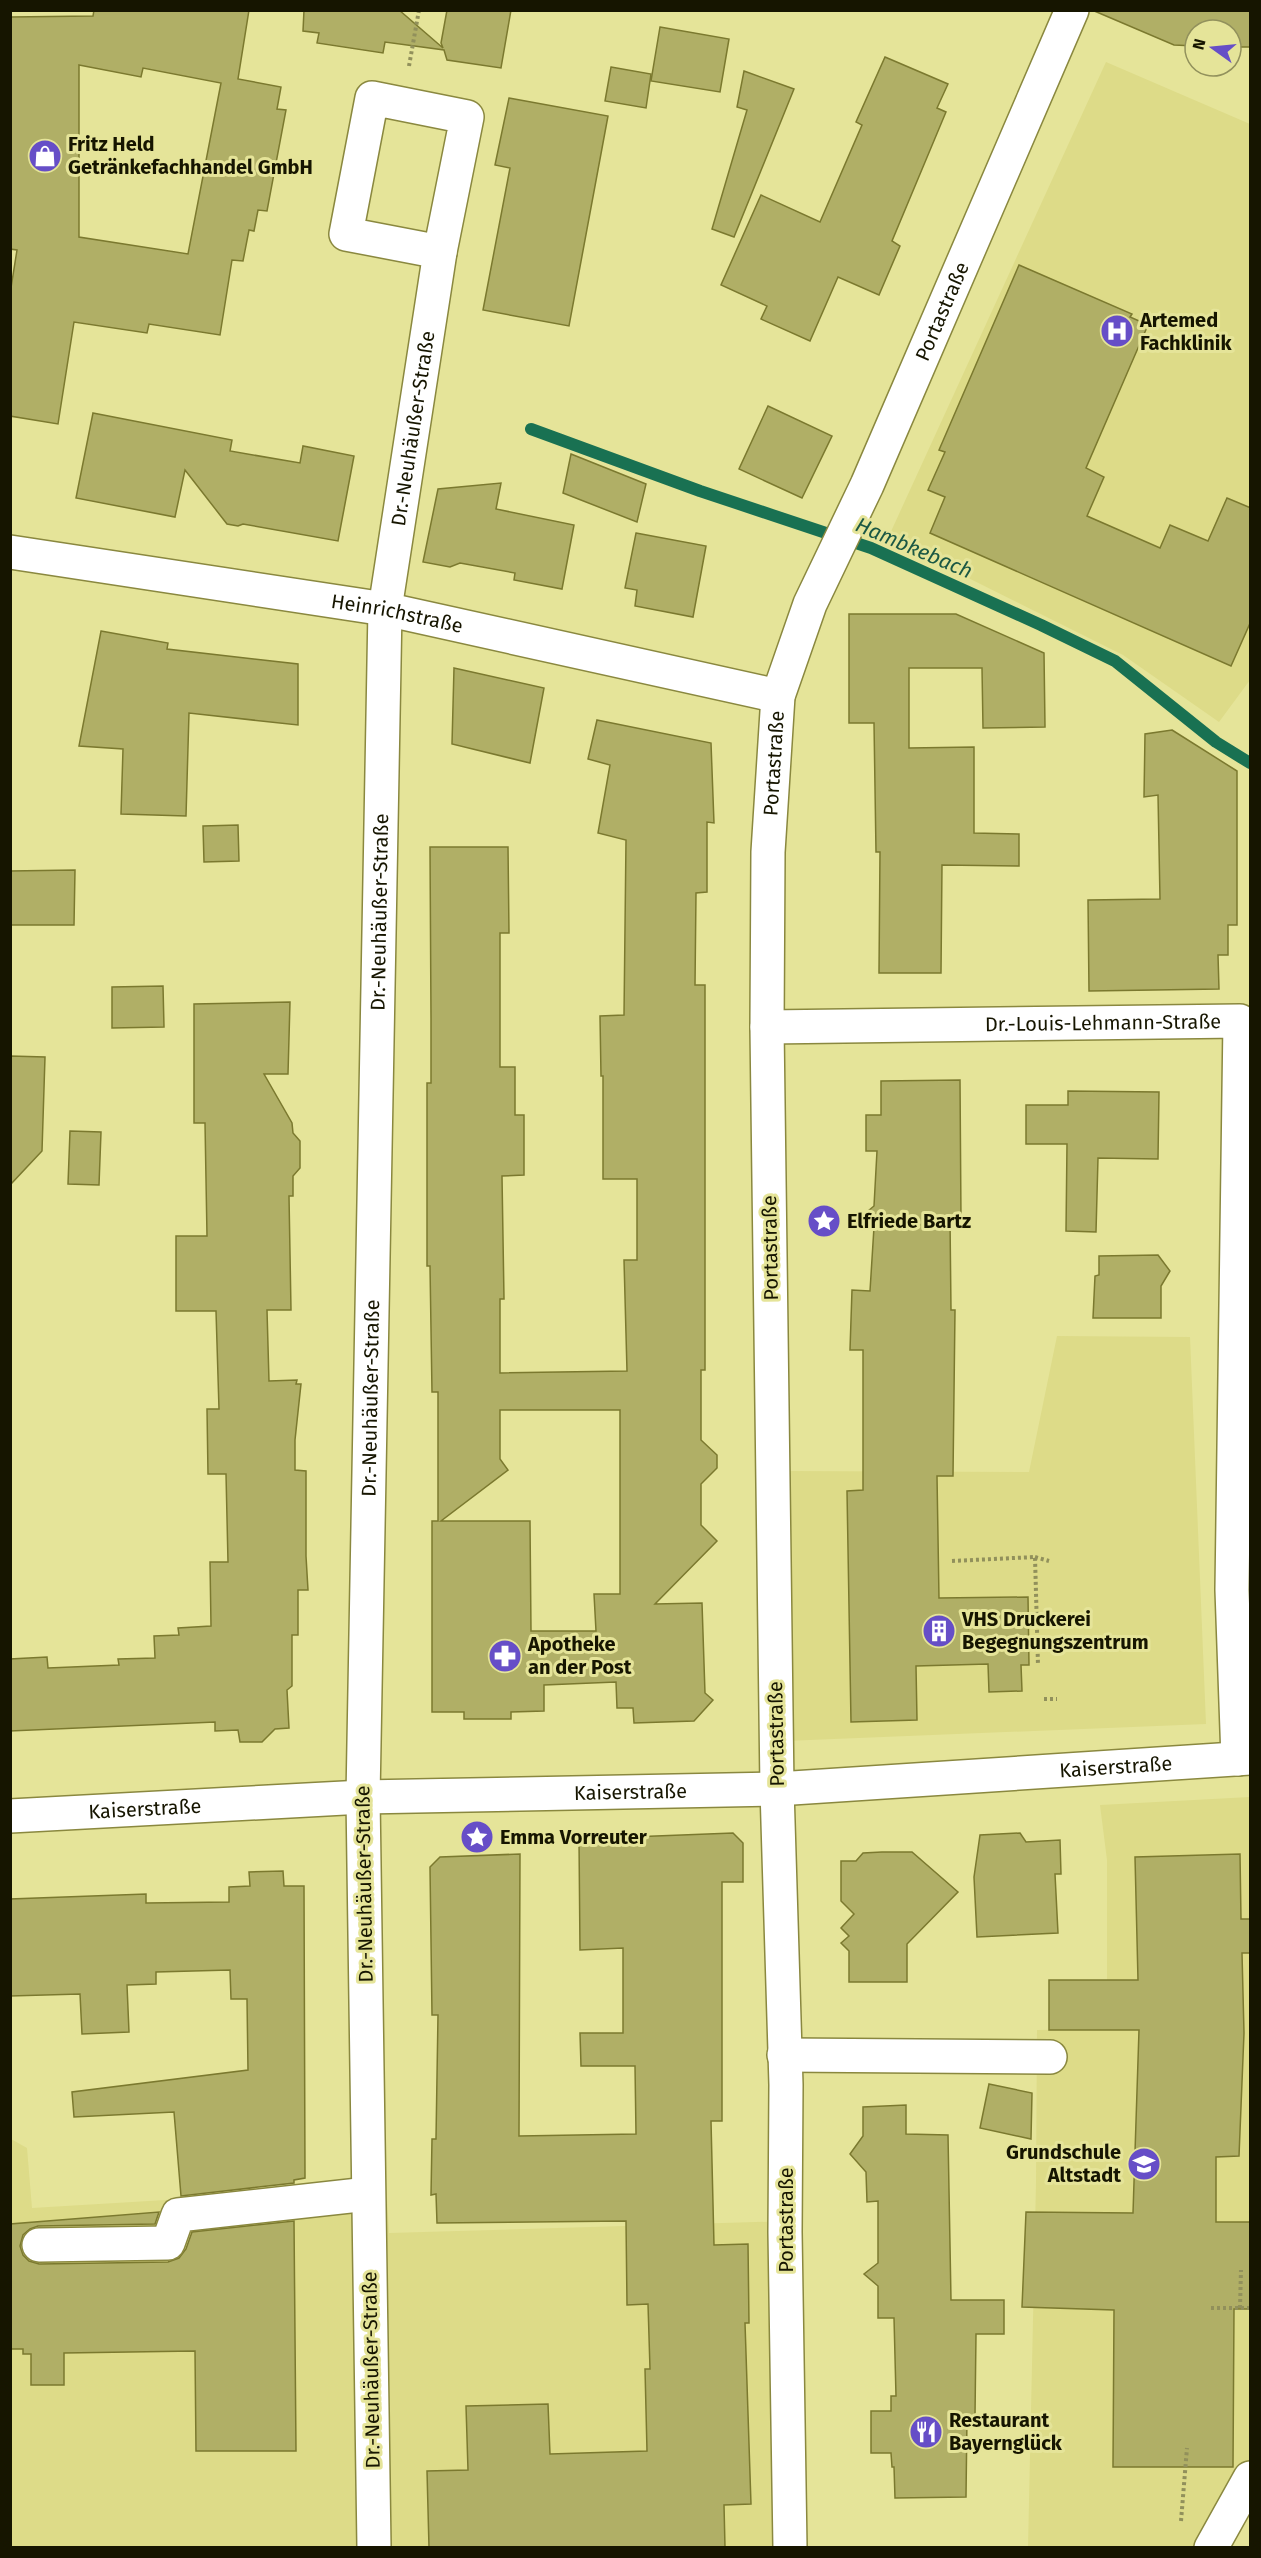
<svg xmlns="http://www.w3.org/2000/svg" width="1261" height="2558" font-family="'Fira Sans',sans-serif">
<rect width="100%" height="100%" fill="#e5e499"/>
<g fill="#dddb88">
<path d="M1106,62L1250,124V680L1219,722L1123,655L888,538Z"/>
<path d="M1057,1336L1190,1337L1206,1724L785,1741L784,1471L1029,1472Z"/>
<path d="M1250,1797V2468L1207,2547L1028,2548L1036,2183L1037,2030L1107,2029V1860L1100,1805Z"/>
<path d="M11,2139L27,2148L32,2208L199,2198L386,2179L389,2233L792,2221L800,2547L11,2548Z"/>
</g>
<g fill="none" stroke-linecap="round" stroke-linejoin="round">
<path stroke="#197152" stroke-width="12" d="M531,429L700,491L871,548L1041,625L1115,661L1216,742L1250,763"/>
</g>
<g fill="#b0af66" stroke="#7b792f" stroke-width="1.5" fill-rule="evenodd">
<path d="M94,10H249L238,79L281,87L277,109L286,110L267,211L258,210L254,231L249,230L243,261L232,260L220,335L149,324L147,333L74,322L58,424L10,416V294L17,250L10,249V17L93,16ZM79,65L141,77L143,68L221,83L188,254L79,237Z"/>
<path d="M304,10H399L443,48L441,43L447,10H511L501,68L447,60L444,50L385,42L383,53L317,43L319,33L303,31Z"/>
<path d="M1092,10H1251V47H1231V30H1195V46L1174,45Z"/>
<path d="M660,27L729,39L720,92L651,81Z"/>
<path d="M885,57L948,84L937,108L946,112L892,241L900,246L879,295L838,277L810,341L761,319L767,306L721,285L761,195L820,222L862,125L856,122Z"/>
<path d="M611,67L651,74L646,108L605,101Z"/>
<path d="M744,71L794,89L734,237L712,229L747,110L737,107Z"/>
<path d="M509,98L608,116L569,326L483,310L510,168L495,165Z"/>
<path d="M1019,265L1132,314L1130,317L1148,325L1086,468L1104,477L1087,516L1160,548L1170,525L1208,541L1227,498L1251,508V621L1231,666L930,533L945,497L928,490L945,452L939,450Z"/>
<path d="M768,406L832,436L802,498L739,469Z"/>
<path d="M93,413L232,440L230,451L300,463L303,446L354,456L338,541L243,524L238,526L227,524L185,470L175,517L76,498Z"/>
<path d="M571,454L646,484L637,522L563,493Z"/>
<path d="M501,483L496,509L574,525L562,589L514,580L515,573L460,563L450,567L423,562L438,489Z"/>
<path d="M636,533L706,546L693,617L635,606L637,590L625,588Z"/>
<path d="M849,614H956L1044,653L1045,727L983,728L982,668H909V748L974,747V833L1019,834V866L942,865L941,973H879L880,852H876L874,723H849Z"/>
<path d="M101,631L168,643L167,649L298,664V725L189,713L186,816L121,814L123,749L79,746Z"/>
<path d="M454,668L544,688L530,763L452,744Z"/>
<path d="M597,720L711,743L714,823L707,822V892L696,893L695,985H705V1370H701V1440L717,1455V1468L701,1484V1525L717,1541L655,1604L702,1603L705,1693L713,1700L694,1721L634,1723L633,1708H617L616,1682L544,1685V1711L511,1712V1719H464V1712H432V1521H438V1392H432L430,1266H427V1083H431V1018L430,847H508L509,933H500V1067H515V1115H524V1175L502,1176L504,1299H500V1373L627,1371L624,1260H637V1179H603V1076H601L600,1016L624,1015L626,840L598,833L610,765L588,759ZM500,1410H620V1594H594L596,1631H531L530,1521H441L508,1470L500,1459Z"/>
<path d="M1172,730L1237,771V925H1228V955H1218L1219,989L1089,991L1088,900L1160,899L1158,795L1144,797L1145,734Z"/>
<path d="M238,825L239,861L204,862L203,826Z"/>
<path d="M75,870L74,925H10V871Z"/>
<path d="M163,986L164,1027L112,1028V987Z"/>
<path d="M290,1002L288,1074H264L292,1123L293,1133L300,1141V1168L293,1176V1196H289L291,1310H267L269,1381L297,1380L296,1384H301L295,1440V1470L306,1471V1556L308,1590H298V1635H292V1686L287,1690L289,1728L275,1729L262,1742H240L238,1730L215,1731V1722L10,1731V1659L47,1657L48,1668L119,1665L118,1659L155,1658L154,1636L179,1635L178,1628L211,1626L210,1562H228L226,1474H208L207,1409H219L216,1311H176V1236H207L205,1123H194V1004Z"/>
<path d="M10,1056L45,1057L42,1151L10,1185Z"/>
<path d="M960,1080L961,1220H950L951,1310H955L953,1476H937L939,1598L1028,1597L1029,1665H1021L1022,1691L989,1692L988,1664L916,1666L917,1720L851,1722L847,1491L863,1490V1350H850L852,1290L870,1291L874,1227L862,1216L874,1206L877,1151H866V1115H881V1081Z"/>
<path d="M1068,1091L1159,1092L1158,1159L1098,1158L1096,1232L1066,1231L1067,1144H1026V1105H1068Z"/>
<path d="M70,1131L101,1132L99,1185L68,1184Z"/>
<path d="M1158,1255L1170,1271L1161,1286V1318H1093L1095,1276L1099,1275V1256Z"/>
<path d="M733,1833L743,1843V1882H722V2121H711L714,2245L748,2244L749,2323H745L751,2504L724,2505L725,2547H429L427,2471L468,2470L466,2406L548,2404L550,2454L647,2451L645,2369H650L648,2304L627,2305L626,2221L437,2223L436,2194L431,2195L432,2139H436L438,2015H432L430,1867L440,1857L520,1854L519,2136L636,2134L635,2066H581L580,2033H623V1948L580,1950L579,1839Z"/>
<path d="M1020,1833L1026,1842L1060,1840L1061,1874H1055L1058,1933L977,1937L974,1877L980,1835Z"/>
<path d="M882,1852H912L958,1892L907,1944V1982H849V1951L841,1943L849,1936L841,1928L854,1914L841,1901V1861H856L863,1853Z"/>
<path d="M1240,1854L1241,1919H1251V1953H1242L1244,2033L1239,2156L1216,2157V2222H1251V2309H1234L1233,2467H1113L1114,2310L1022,2307L1026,2212L1133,2213L1139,2030H1049V1980H1138L1135,1857Z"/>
<path d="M283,1871L284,1886H304L305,2178L294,2180V2183L181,2196L174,2112L74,2117L72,2092L248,2070L247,1999H231L230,1970L156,1972V1984L127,1985L129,2032L82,2034L80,1994L10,1996V1899L146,1894V1903L229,1902V1887L250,1886L249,1872Z"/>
<path d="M989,2084L1032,2093L1031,2139L980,2128Z"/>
<path d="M906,2105V2134L948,2135L951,2300H1004V2334H976L975,2416L967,2417L966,2497L895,2498L894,2467H892L891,2453H871V2411H891V2396H896L894,2318H878V2286L864,2274L878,2263V2201L867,2202L866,2172L850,2154L863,2136V2107Z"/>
<path d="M159,2212L155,2224L38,2226L30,2229L23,2235L20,2246L23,2255L29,2261L39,2264L168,2262L179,2258L186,2249L192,2232L294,2221L296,2451H196L195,2351L64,2353V2385H31V2354H23V2349H10V2224Z"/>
</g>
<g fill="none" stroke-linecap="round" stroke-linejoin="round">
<g stroke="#8a883f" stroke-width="36">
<g id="minor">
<path d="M372,98L467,117L440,252L346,234Z"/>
<path id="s1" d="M10,552L385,609L778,696"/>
<path id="s2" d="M767,1027L1240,1021L1232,1590L1238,1759"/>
<path id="s3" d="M10,1816L363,1797L777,1789L1250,1758"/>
<path d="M784,2055L1050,2057"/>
<path d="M39,2245L168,2243L178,2215L368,2194"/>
<path id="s4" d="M374,2548L363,1797L385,609L440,252"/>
<path id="s5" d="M790,2548L785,2232L786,2085L777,1789L767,1027L768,852L778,696L810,604L867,485L1072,10"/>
<path d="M1211,2548L1250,2478"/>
</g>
</g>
<g stroke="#91905b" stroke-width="4" stroke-dasharray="3 3" stroke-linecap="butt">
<path d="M409,66L419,10"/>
<path d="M1035,1557L1049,1561"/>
<path d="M952,1561L1035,1557L1038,1665"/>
<path d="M1044,1699H1057"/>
<path d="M1211,2308H1250"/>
<path d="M1240,2308L1241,2270"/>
<path d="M1181,2521L1187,2448"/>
</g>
<use href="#minor" stroke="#fff" stroke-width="33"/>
</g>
<defs>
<g id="shop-disc" transform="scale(1.725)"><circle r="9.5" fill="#664ec7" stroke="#e5e499"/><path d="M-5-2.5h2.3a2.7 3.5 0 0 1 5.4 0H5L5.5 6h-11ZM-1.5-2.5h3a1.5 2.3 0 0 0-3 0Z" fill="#fff"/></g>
<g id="hospital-disc" transform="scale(1.725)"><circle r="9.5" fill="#664ec7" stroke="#e5e499"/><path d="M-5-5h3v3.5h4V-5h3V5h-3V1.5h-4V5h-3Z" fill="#fff"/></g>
<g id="sight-disc" transform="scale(1.725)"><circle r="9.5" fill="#664ec7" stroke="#e5e499"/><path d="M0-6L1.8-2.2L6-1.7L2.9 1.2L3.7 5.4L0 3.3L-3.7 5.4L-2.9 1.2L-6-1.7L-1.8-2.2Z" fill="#fff"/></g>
<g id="building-disc" transform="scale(1.725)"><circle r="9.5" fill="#664ec7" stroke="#e5e499"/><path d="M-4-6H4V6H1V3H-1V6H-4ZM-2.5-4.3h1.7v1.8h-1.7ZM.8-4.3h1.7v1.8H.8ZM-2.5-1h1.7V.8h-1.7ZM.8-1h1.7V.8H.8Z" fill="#fff"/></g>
<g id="pharmacy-disc" transform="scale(1.725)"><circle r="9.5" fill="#664ec7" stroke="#e5e499"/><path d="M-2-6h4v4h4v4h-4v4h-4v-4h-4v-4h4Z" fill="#fff"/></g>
<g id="school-disc" transform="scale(1.725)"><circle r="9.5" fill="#664ec7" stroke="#e5e499"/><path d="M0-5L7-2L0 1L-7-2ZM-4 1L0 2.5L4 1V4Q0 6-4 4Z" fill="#fff"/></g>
<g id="restaurant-disc" transform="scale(1.725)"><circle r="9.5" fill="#664ec7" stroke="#e5e499"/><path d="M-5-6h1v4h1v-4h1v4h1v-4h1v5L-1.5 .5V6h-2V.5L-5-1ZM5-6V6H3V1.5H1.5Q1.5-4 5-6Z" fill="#fff"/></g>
</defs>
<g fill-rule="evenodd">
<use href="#shop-disc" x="45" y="156"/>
<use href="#hospital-disc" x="1117" y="331"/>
<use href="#sight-disc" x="824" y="1221"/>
<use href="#building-disc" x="939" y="1631"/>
<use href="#pharmacy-disc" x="505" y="1656"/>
<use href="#sight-disc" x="477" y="1837"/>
<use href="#school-disc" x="1144" y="2164"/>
<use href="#restaurant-disc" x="926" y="2432"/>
</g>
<g text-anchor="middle" stroke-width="6" stroke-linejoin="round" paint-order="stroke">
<g font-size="20" font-weight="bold" fill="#161500" stroke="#e5e499" text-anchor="start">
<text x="68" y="151">Fritz Held<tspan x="68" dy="23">Getränkefachhandel GmbH</tspan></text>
<text x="1140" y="327">Artemed<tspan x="1140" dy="23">Fachklinik</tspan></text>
<text x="847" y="1228">Elfriede Bartz</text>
<text x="962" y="1626">VHS Druckerei<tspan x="962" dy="23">Begegnungszentrum</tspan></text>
<text x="528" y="1651">Apotheke<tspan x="528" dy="23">an der Post</tspan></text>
<text x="500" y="1844">Emma Vorreuter</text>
<text x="1121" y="2159" text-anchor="end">Grundschule<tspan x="1121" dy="23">Altstadt</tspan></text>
<text x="949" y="2427">Restaurant<tspan x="949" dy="23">Bayernglück</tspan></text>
</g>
<g font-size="20" fill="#161500" stroke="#e5e499">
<text dy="7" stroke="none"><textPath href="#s5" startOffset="2271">Portastraße</textPath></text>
<text dy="7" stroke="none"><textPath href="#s4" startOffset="2122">Dr.-Neuhäußer-Straße</textPath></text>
<text dy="7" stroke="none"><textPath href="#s1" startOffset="392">Heinrichstraße</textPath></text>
<text dy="7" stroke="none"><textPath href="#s5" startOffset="1785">Portastraße</textPath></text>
<text dy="7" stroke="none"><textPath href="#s4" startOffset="1636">Dr.-Neuhäußer-Straße</textPath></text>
<text dy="7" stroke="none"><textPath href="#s2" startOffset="336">Dr.-Louis-Lehmann-Straße</textPath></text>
<text transform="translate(770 1248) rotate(-91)" y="7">Portastraße</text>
<text dy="7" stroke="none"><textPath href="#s4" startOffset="1150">Dr.-Neuhäußer-Straße</textPath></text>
<text transform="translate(776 1734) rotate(-91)" y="7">Portastraße</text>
<text dy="7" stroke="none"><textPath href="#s3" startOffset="1107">Kaiserstraße</textPath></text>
<text dy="7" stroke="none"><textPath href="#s3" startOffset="621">Kaiserstraße</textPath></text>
<text dy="7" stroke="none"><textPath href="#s3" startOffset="135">Kaiserstraße</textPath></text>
<text transform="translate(364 1884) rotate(-91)" y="7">Dr.-Neuhäußer-Straße</text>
<text transform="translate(786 2220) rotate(-90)" y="7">Portastraße</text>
<text transform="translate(371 2370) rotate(-91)" y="7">Dr.-Neuhäußer-Straße</text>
</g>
<g font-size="21" font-style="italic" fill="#1b5844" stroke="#e5e499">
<text transform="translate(914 548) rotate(23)" y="7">Hambkebach</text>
</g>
</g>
<rect width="1261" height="2558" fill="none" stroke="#161500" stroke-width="24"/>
<g transform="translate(1213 48) rotate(285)"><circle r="28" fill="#e5e499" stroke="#92915c" stroke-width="1.5"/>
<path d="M0-4.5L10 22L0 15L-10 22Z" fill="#664ec7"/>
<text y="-9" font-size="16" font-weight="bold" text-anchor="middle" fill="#161500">N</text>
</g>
</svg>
